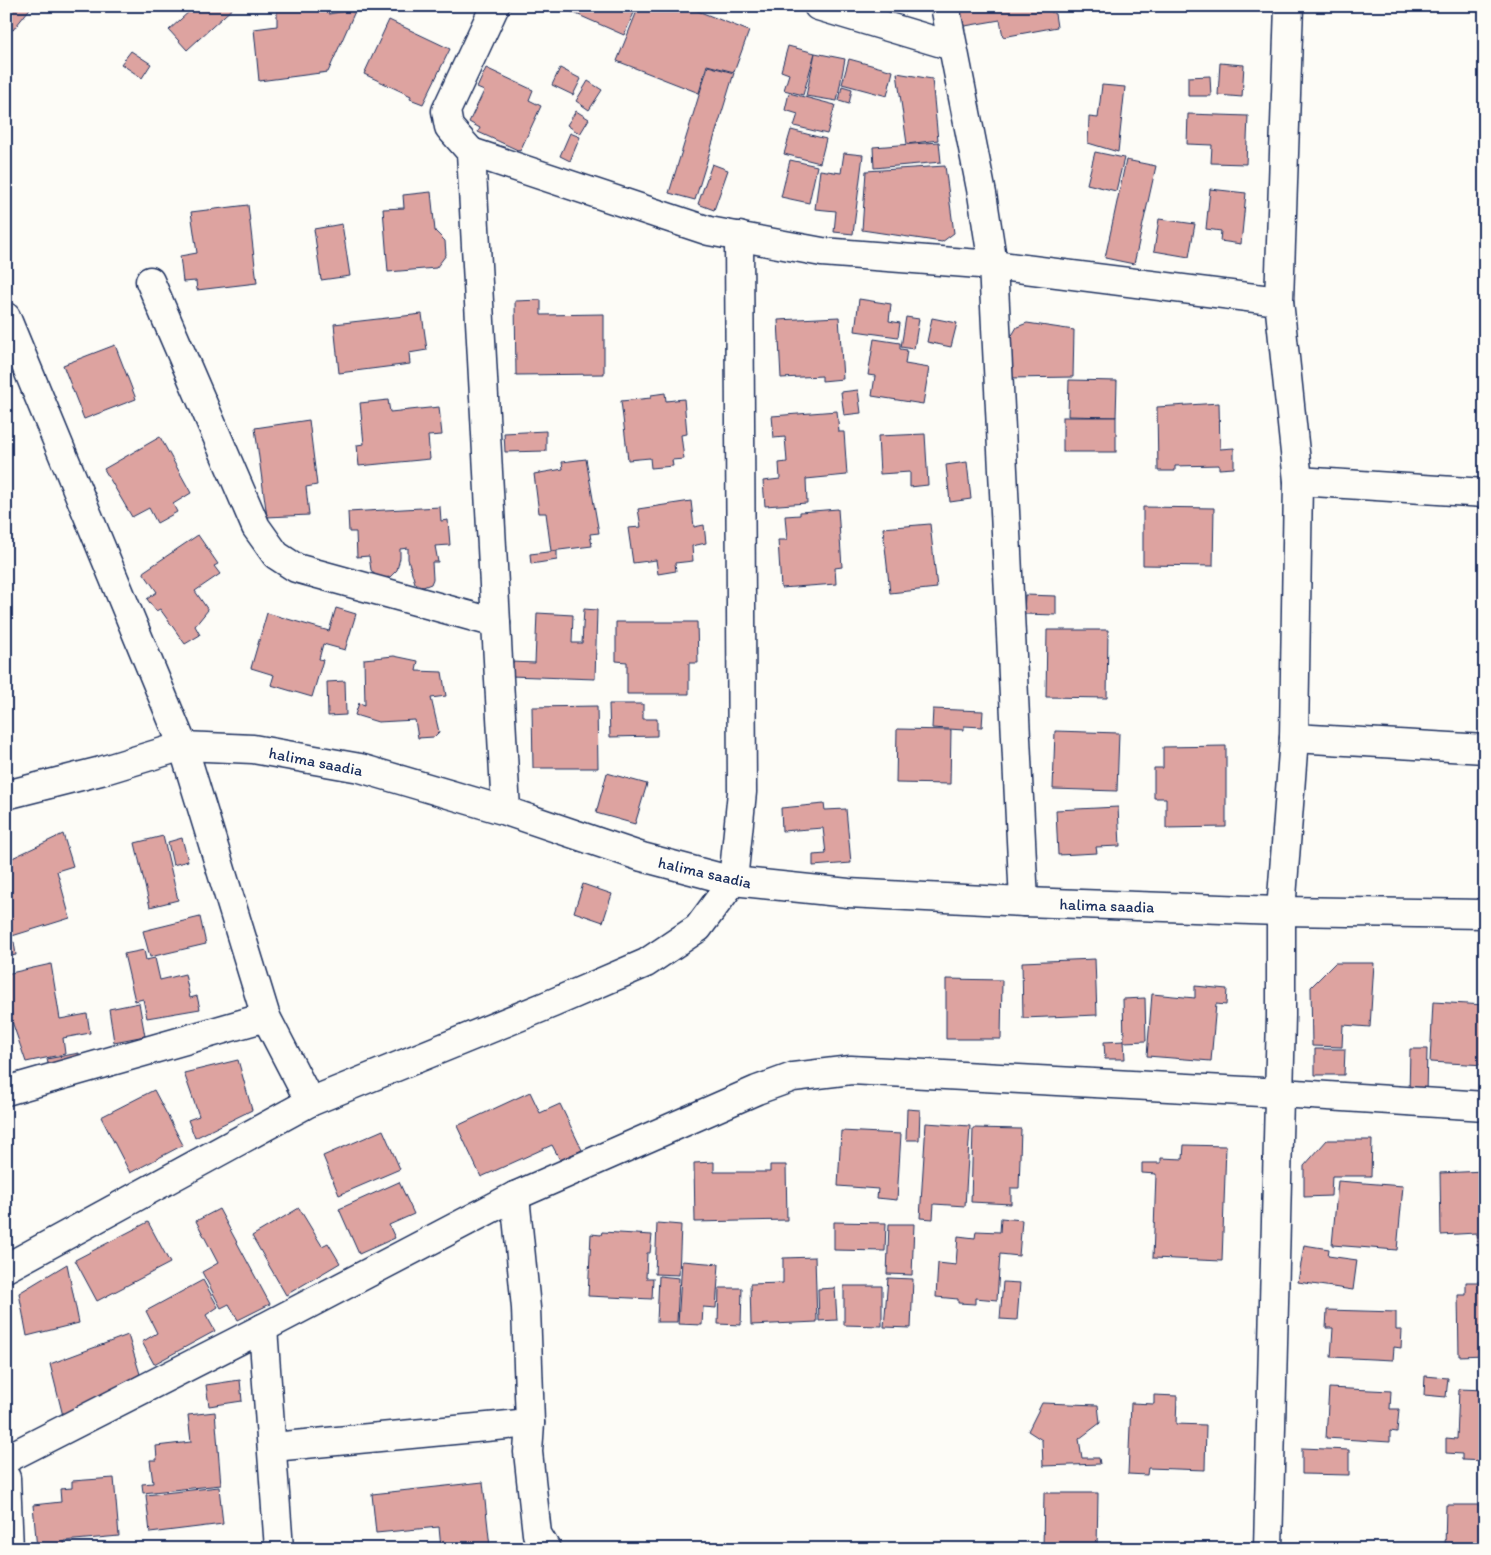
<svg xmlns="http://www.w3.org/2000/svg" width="1491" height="1555" font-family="Itim,sans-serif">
<rect width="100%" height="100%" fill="#fdfcf7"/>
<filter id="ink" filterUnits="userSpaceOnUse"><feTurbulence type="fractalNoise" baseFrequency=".02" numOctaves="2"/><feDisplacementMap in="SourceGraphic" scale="10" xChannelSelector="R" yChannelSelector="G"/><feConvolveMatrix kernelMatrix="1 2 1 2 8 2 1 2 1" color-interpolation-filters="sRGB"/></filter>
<g filter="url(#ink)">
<g fill="#dda3a0" stroke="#1b2f5e">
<path d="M6,6H32L13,30L6,28Z"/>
<path d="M189,6H235L187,50L169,30L192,9Z"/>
<path d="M277,6H328L329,14L356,9L328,72L259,81L254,29L277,26Z"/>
<path d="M558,6H637L624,35Z"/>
<path d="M639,6H685L749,31L734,72L707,65L699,93L617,61Z"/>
<path d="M955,6H1046V9L1055,14L1057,27L1003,37L1000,20L959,27Z"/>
<path d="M389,20L450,49L423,104L410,99L411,96L364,74Z"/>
<path d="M788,46L815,53L803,95L784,90L789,74L781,71Z"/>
<path d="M131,51L151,64L142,78L121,64Z"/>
<path d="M815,53L845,59L837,101L806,96Z"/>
<path d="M849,59L893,71L887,96L842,84Z"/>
<path d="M1220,63L1244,65L1242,97L1218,95Z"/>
<path d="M708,66L734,73L695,200L669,193Z"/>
<path d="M486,68L533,90L529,100L541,106L520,151L478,132L480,128L469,122L484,91L477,88Z"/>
<path d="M560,68L581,79L573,95L552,85Z"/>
<path d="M897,73L932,79L938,140L907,144Z"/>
<path d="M1210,76L1211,96H1188V77Z"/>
<path d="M588,81L602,90L589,110L576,101Z"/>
<path d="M1102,85L1125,87L1118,152L1088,143L1089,117L1098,118Z"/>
<path d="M842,86L852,89L849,104L839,101Z"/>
<path d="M789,93L835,105L827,134L794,126L798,114L785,110Z"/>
<path d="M576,111L589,119L580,134L567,125Z"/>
<path d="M1188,114L1248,116L1246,164L1211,163L1212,145L1187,144Z"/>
<path d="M791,130L826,139L820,163L784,154Z"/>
<path d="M570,133L580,137L570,161L560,156Z"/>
<path d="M939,142L941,162L874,168L873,147Z"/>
<path d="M1095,152L1124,158L1116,191L1087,184Z"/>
<path d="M844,153L863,155L853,234L834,232L836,211L815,209L820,170L841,173Z"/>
<path d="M790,160L817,166L809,203L781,197Z"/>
<path d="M1126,160L1156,166L1134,264L1105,258Z"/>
<path d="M712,164L728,170L714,210L698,204Z"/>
<path d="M945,166L954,233L942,242L862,230L866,171Z"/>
<path d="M1210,189L1246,193L1241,244L1220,241L1221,231L1206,229Z"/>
<path d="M431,192L435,231L445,241L446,255L436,268L388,272L383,209L404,208L403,195Z"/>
<path d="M248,205L257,283L197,290L196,281L183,282L180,256L197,253L191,212Z"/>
<path d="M1159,219L1195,224L1189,257L1154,251Z"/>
<path d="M342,224L350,276L321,280L314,229Z"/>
<path d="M859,299L891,304L889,321L900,323L898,337L855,331Z"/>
<path d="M541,300V315L604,314V374L516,375L515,301Z"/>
<path d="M422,314L427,350L409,353L410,364L339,373L334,324Z"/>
<path d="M839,317L843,379L822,381V376L781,378L778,320Z"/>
<path d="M906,317L919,319L914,349L901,347Z"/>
<path d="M932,318L957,323L951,347L927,342Z"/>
<path d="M1027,323L1074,330L1073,377L1010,378L1008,342L1017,327Z"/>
<path d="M874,339L900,343V349L907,350L905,364L929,368L923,404L872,396L875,376L868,375Z"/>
<path d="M115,345L136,399L84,419L63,365Z"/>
<path d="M1069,380L1117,381L1116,417L1068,416Z"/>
<path d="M858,390L861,413L844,415L841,392Z"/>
<path d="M665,393L666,401L684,399L687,434L681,435L684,459L672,460L673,466L651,468L650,458L628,460L621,401L651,398V395Z"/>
<path d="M388,400L390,412L439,407L442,435L428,436L430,459L359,466L357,445L364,444L360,403Z"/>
<path d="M1219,403L1220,449L1234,448V468L1219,469V465L1175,466V471H1158L1157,407Z"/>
<path d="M837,411L839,432H844L847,475L806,479L807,503L765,506L763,481L780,479L779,463L787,462L785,437L774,438L772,416Z"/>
<rect x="1063" y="417" width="53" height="35"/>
<path d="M309,420L317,485L306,487L309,515L267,517L255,428Z"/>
<path d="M546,431V451L505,452L504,433Z"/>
<path d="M925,434L928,485L910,487V472L880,474L878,436Z"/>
<path d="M160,437L191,493L173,504L177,512L157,523L149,508L132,517L104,469Z"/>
<path d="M586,459L599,533L590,534L592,546L551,551L546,513H539L534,474L563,469L562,462Z"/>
<path d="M967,462L971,499L950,502L946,465Z"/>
<path d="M691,501L694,527L704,525L706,543L692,546L693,561L675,563L676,571L658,574L656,560L633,563L628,528L641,527L638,509Z"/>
<path d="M440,507L441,521L448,520L450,545L435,546L438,562H432L433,579L431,584L423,587L415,583L408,559V548L400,549V558L397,570L390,577L382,578L374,574L371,570L369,556L357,557L356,532H349L348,512Z"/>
<path d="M1143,507L1214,508L1213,566L1143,565Z"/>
<path d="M838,509L842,567L835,568L836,584L781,588L778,540H787L785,516L800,515V512Z"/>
<path d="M930,524L937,588L890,593L883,528Z"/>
<path d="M198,535L218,564L214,566L220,574L195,591L208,610L195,626L200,635L185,644L160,609L156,611L147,599L157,592L143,572Z"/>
<path d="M557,551V560L531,564L530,554Z"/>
<path d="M1025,595L1056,596V615L1024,614Z"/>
<path d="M336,608L356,614L345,650L323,644L319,659L323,660L312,697L271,685L274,675L251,668L267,613L329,631Z"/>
<path d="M584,609L597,610L595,679L510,676L511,662L535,663L537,613L573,615L572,643H582Z"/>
<path d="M616,622H697L698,663H689V694H627V662L616,661Z"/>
<path d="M1047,630H1108L1107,698L1046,697Z"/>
<path d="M394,656L418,661L416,671L442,672L446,696L431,698L439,732L434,737L418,738L415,720L378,722L355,715L359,703L365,705L364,659Z"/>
<path d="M345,681L346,715L328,716L327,682Z"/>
<path d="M609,704H643V719H657V736L610,737Z"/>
<path d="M597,706L598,768H533L532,707Z"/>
<path d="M933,709L983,711L982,727L964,726V730L932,728Z"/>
<path d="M897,729L951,730L950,784L896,783Z"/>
<path d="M1055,731L1119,733L1117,791L1053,789Z"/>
<path d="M1226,746V827L1166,828V798H1154V768H1163V747Z"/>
<path d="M607,773L647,784L635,824L596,813Z"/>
<path d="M824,804L825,810L846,809L851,863L813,866V855L826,854L823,828L782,831L781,808Z"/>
<path d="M1118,807L1120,846L1096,847L1097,853L1058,855L1056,810Z"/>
<path d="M63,834L73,866L57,871L70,918L12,936L6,912V861Z"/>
<path d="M163,836L178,900L150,907L135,843Z"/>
<path d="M182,838L188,861L173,865L168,842Z"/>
<path d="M583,884L612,894L603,922L574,912Z"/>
<path d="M200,917L206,944L150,957L143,931Z"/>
<path d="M14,942L16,955L6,957V943Z"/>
<path d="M144,950L146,960L155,958L160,980L185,974L190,998L197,996L200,1009L147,1018L143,999L135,1001L124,954Z"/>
<path d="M1095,959L1097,1015L1023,1018L1022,962Z"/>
<path d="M1335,963H1374L1370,1027L1343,1025L1342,1047L1312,1046L1311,987Z"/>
<path d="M51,964L60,1019L87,1014L90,1033L63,1038L65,1054L26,1062L6,1004V974Z"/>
<path d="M946,979L1002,980L1001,1039H946Z"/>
<path d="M1195,986L1227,989L1226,1005L1216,1004L1211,1061L1147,1056L1152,994L1195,998Z"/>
<path d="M1145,998L1146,1041L1124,1042L1123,999Z"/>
<path d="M1433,1002L1485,1005V1065L1430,1062Z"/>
<path d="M139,1003L145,1036L114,1042L109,1009Z"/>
<path d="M1124,1041L1125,1059H1105L1104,1042Z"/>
<path d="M1315,1049H1345L1344,1075H1315Z"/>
<path d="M1410,1049H1427L1426,1095L1409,1094Z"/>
<path d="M79,1053L81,1068L50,1073L47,1059Z"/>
<path d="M238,1060L252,1110L195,1138L188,1120L199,1116L184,1073Z"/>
<path d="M154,1090L183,1145L130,1173L101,1117Z"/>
<path d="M530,1092L540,1113L560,1104L582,1150L560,1160L552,1145L481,1177L457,1126Z"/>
<path d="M907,1109L920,1110L919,1140H906Z"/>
<path d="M926,1123L970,1126L965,1206L934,1204L933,1219L920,1218Z"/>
<path d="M973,1128L1021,1129L1019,1188H1011V1204L971,1202Z"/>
<path d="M383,1130L400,1169L339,1195L323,1156Z"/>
<path d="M841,1131L901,1134L897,1200L877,1198L878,1189L838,1186Z"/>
<path d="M1327,1140H1372L1371,1176H1332L1331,1196L1304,1197V1166Z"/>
<path d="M1184,1145L1226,1146L1222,1261L1153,1258L1156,1174L1142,1173V1163H1161V1158L1183,1159Z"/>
<path d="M714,1162V1172H770V1165H786L787,1220L695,1222L694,1163Z"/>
<path d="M1485,1171V1244L1477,1245L1476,1233L1441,1235L1440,1173Z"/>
<path d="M1338,1181L1403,1186L1397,1250L1332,1245Z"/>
<path d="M399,1182L414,1214L389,1225L395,1238L359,1254L339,1209Z"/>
<path d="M299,1208L322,1246L328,1243L340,1263L286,1295L252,1236Z"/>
<path d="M219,1209L270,1304L238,1320L229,1304L221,1308L202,1272L218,1263L196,1221Z"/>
<path d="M1001,1218L1022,1220L1019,1256L1000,1254L997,1300L975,1298V1304L958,1303V1299L936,1297L938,1263L956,1265L958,1236L975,1238L976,1231L1000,1232Z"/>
<path d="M148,1222L170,1263L97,1301L75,1260Z"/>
<path d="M834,1222L886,1223L885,1251L834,1250Z"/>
<path d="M657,1223L681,1225L679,1275L655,1274Z"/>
<path d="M889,1224H914L912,1275L887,1274Z"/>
<path d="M602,1232L652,1235L650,1253H647L646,1278H653L652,1299L588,1296L591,1234L601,1235Z"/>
<path d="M1304,1245L1329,1249L1328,1256L1357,1260L1353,1290L1298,1282Z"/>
<path d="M815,1257L817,1322L751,1325L750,1284L783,1283V1258Z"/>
<path d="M682,1261L719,1264L716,1308L703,1307L702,1325L678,1324Z"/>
<path d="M67,1264L79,1323L27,1336L19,1293Z"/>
<path d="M659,1276L679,1278L677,1322H657Z"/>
<path d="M888,1278L913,1279L911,1328L884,1327Z"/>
<path d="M203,1280L218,1307L206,1315L215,1331L154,1364L142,1342L157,1333L146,1311Z"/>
<path d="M1003,1282L1020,1283L1017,1320L1000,1319Z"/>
<path d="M1466,1282H1485V1355L1459,1356L1458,1295H1466Z"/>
<path d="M844,1286H882V1326L844,1325Z"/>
<path d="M719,1288H742L741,1325L718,1324Z"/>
<path d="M835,1288L837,1320L819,1321L818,1289Z"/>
<path d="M1327,1310L1396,1312V1330H1402L1401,1348L1394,1347L1393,1360L1331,1357L1333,1328H1326Z"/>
<path d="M128,1335L140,1374L63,1416L50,1364Z"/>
<path d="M1425,1376L1448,1378L1446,1397L1424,1395Z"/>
<path d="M240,1380L242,1401L209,1406L206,1385Z"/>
<path d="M1329,1388L1391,1391L1390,1409H1399L1397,1432L1390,1431V1442L1326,1438Z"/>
<path d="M1459,1389L1485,1390V1461L1462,1460V1454L1446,1453V1438L1457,1439Z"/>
<path d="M1154,1395L1177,1396L1176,1424L1206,1425L1205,1470L1148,1468L1147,1475L1128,1474L1131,1403L1154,1404Z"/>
<path d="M1042,1403L1098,1405L1100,1423L1079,1439L1082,1458H1099L1100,1464L1043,1466L1042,1440L1028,1431Z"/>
<path d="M215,1412L221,1485L143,1493L142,1484L153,1483L150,1460H157L156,1446L191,1442L188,1415Z"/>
<path d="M1302,1448L1349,1450V1475L1302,1474Z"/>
<path d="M114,1478L119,1536L64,1541L65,1549H37L33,1505L61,1502L60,1489L72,1488V1481Z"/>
<path d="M483,1482L490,1547L441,1549L439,1527L376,1533L372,1494Z"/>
<path d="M219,1487L223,1524L150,1533L146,1495Z"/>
<path d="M1044,1493H1098L1097,1549H1043Z"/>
<path d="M1446,1505H1485V1549H1445Z"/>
</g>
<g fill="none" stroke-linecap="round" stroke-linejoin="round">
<g stroke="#1b2f5e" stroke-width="31">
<g id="minor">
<path d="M495,6L446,111L449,127L471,152L506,811"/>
<path d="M818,6L952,46"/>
<path d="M945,6L982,194L993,265L1024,902"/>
<path d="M471,152L709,231L822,252L993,265L1279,301"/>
<path d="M150,281L256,527L276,555L296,568L496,623"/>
<path d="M6,317L183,746L266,1017L310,1102"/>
<path d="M1298,481L1485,493"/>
<path d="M1294,738L1485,749"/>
<path d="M6,795L101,771L183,746L253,749L360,768L506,811L642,857L733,881L848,893L1024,902L1281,911L1485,914"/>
<path d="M6,1091L266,1017"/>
<path d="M515,1196L526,1308L530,1423L528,1452L537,1534L546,1549"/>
<path d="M6,1268L310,1102L553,1003L646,963L698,928L733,881L742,792L739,236"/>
<path d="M263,1328L279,1549"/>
<path d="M273,1447L530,1423"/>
<path d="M6,1459L263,1328L515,1196L757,1090L793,1077L851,1070L1280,1093L1485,1106"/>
<path d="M6,1478L9,1549"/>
<path d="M1268,1549L1281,1016V911L1294,738L1298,481L1279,301L1289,6"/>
</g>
</g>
<use href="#minor" stroke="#fdfcf7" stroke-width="28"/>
</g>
</g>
<g text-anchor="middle" stroke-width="4.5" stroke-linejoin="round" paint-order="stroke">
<g font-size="16" fill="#1b2f5e" stroke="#fdfcf7">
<text transform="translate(316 761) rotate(11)" y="6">halima saadia</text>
<text transform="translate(705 872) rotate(13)" y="6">halima saadia</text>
<text transform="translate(1107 905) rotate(2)" y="6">halima saadia</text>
</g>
</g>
<rect width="1491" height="1555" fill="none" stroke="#fdfcf7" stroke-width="25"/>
<rect x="12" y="12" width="1466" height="1530" fill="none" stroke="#1b2f5e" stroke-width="2" filter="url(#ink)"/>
</svg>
